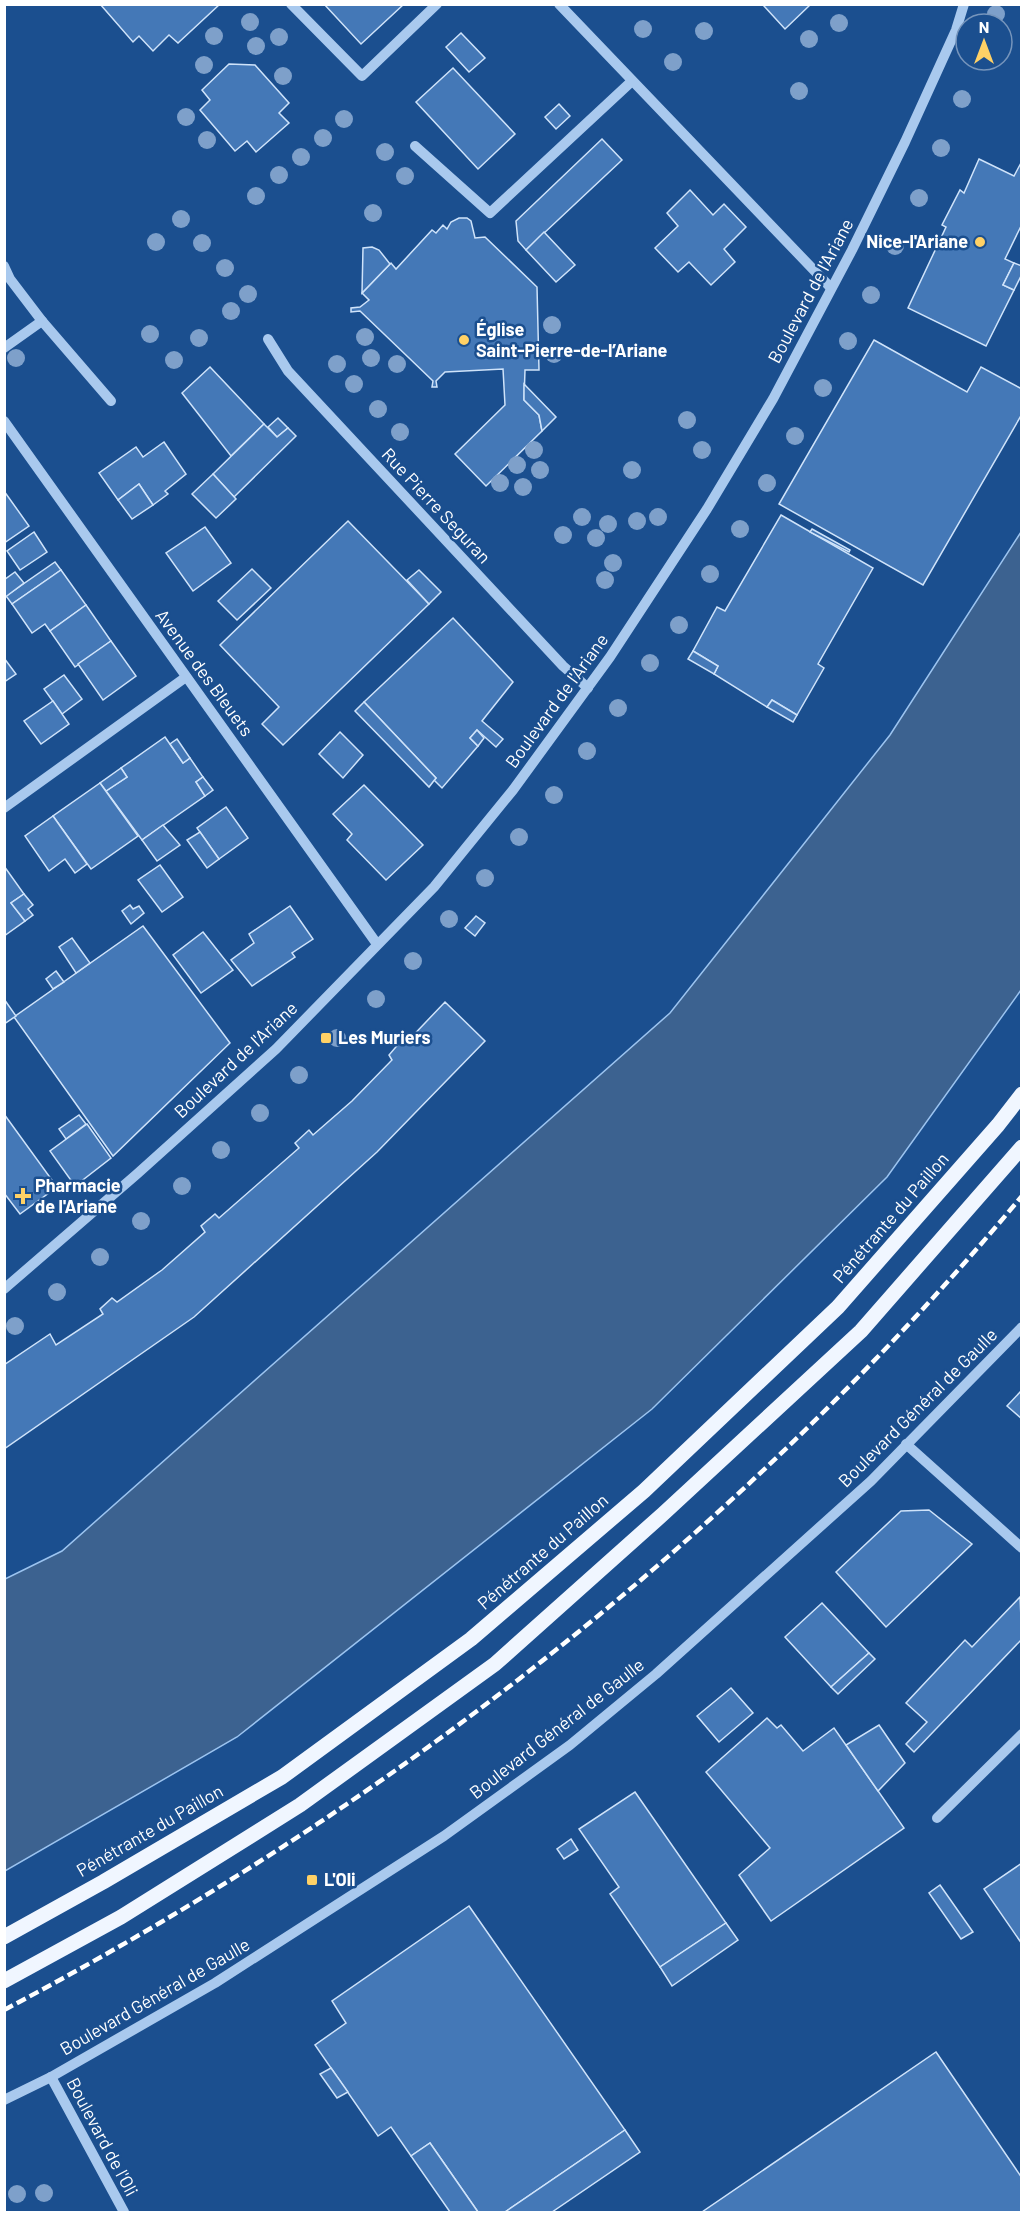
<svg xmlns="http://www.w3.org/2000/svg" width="1026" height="2217" font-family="Barlow,sans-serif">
<rect width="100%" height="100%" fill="#1b4f8f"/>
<path fill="#3c6290" stroke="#9cc4f0" stroke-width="1.5" d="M1021,532V990L887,1177L652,1409L237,1737L5,1871V1579L62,1551L670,1013L890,735Z"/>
<g fill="#4478b7" stroke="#cfe3fa" stroke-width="1.5">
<path d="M100,4H220L178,43L169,35L153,51L139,36L133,42Z"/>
<path d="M324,4H404L361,44Z"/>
<path d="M766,4H811L785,29L764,6Z"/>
<path d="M461,33L485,58L469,72L446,47Z"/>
<path d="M229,64L255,65L289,103L279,113L289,123L256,152L247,141L235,151L200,110L210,100L202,90Z"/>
<path d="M453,68L515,134L478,169L416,102Z"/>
<path d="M559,104L570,116L556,129L545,117Z"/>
<path d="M602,139L622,160L526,250L518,241L516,221Z"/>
<path d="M979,159L1014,176L1022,161V224L1005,259L1014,263L1003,285L1014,290L986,346L908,308L946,227L942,225L960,190L964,193Z"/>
<path d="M690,190L713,215L724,204L746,227L724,249L735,262L711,285L689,262L678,272L655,248L678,226L667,213Z"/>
<path d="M459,218H467L471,221L475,238L485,237L537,287L539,370H525L524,400L539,415L542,431L486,486L455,454L505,405L503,369L445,372L436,381L437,387H432L433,381L360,311L351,312V308L360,307L369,300L362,293L391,263L396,269L432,230L436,233L443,225L447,229L451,222Z"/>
<path d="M544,232L575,265L556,282L526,250Z"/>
<path d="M372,247L379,250L390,264L362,293L363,248Z"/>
<path d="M1014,263L1022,266V274L1014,290L1003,285Z"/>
<path d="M874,340L967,392L981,367L1022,389V414L923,585L779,504Z"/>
<path d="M210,367L264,424L231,456L182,393Z"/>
<path d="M524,384L556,417L542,431L539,415L524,400Z"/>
<path d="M278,418L288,428L277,437L268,427Z"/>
<path d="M264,424L277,437L288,428L296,436L234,497L213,474Z"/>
<path d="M164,442L186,474L165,491L168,494L153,505L139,484L118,500L99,473L136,447L143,457Z"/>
<path d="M213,474L236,499L216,518L192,494Z"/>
<path d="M139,484L153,505L132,519L118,500Z"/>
<path d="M4,491L29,526L4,543Z"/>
<path d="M781,515L873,568L818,664L824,668L797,715L772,700L767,707L714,674L718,666L693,651L717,607L725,611Z"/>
<path d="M348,521L429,604L283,745L262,724L279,707L220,645Z"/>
<path d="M205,527L231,563L193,591L166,553Z"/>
<path d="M812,529L850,550L849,552L810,532Z"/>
<path d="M34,532L47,552L20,570L7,551Z"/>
<path d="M55,562L61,570L12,604L6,596Z"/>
<path d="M252,569L271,588L237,620L218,601Z"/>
<path d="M61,570L86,605L50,631L45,624L32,633L12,604Z"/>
<path d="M419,570L441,592L429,604L407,580Z"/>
<path d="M15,572L24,583L4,598V580Z"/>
<path d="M86,605L111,641L75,667L50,631Z"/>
<path d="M453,618L513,682L482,721L503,739L496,747L477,730L470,738L478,746L442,788L434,780L436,778L364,702Z"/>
<path d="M111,641L136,676L103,700L78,664Z"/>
<path d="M693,651L718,666L714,674L688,659Z"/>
<path d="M4,658L16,674L4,682Z"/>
<path d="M64,675L82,699L62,714L44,689Z"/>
<path d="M772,700L797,715L793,722L767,707Z"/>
<path d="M53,701L69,724L41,744L24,721Z"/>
<path d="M364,702L436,778L429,787L355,711Z"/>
<path d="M477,730L484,738L478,746L470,738Z"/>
<path d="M340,732L363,755L343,778L319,754Z"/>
<path d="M165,737L183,763L190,758L203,777L196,782L205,796L142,840L106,791L127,777L121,768Z"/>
<path d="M177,739L190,758L183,763L170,744Z"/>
<path d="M121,768L127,777L106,791L100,783Z"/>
<path d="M203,777L213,790L205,796L196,782Z"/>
<path d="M100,783L138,836L91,869L53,816Z"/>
<path d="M364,785L423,845L386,880L347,840L352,834L333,814Z"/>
<path d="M226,807L248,838L219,859L197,828Z"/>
<path d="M53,816L87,864L75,873L65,859L49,871L25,836Z"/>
<path d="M163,825L180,845L157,861L142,840Z"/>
<path d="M200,832L219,859L207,868L187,840Z"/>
<path d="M160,865L183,897L162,912L138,880Z"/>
<path d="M4,866L24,894L11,903L25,921L4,936Z"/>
<path d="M24,894L33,905L28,909L33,915L25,921L11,903Z"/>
<path d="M130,905L133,909L139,906L144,913L131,924L122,911Z"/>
<path d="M290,906L313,939L292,953L295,957L252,986L231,960L254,943L249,934Z"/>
<path d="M476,916L485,923L475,936L465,928Z"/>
<path d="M143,926L230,1043L113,1156L14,1017Z"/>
<path d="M203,932L233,970L201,993L173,955Z"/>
<path d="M72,938L90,963L76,973L59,947Z"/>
<path d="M56,971L64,982L53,989L46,979Z"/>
<path d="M4,999L16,1016L4,1024Z"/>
<path d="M445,1002L485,1041L377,1152L194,1317L4,1449V1365L50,1334L56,1345L103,1314L100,1309L112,1298L117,1302L162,1270L205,1232L201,1226L215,1214L219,1218L299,1148L295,1143L309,1130L313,1135L352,1101L392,1060L389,1055L401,1041L405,1044Z"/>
<path d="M4,1114L57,1187L20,1214L4,1193Z"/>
<path d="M79,1115L86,1124L66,1139L59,1129Z"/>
<path d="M87,1124L111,1158L75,1186L50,1151Z"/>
<path d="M1022,1390V1419L1007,1406Z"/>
<path d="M929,1510L972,1544L886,1627L836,1572L901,1511Z"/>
<path d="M1020,1597L1022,1639L914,1752L906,1744L927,1722L906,1703L965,1640L972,1647Z"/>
<path d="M822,1603L869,1653L831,1687L785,1637Z"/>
<path d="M869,1653L875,1659L838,1694L831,1687Z"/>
<path d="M731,1688L753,1713L719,1742L697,1716Z"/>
<path d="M767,1718L777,1728L781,1725L803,1751L834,1728L904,1828L771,1921L739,1875L770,1848L706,1772Z"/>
<path d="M879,1725L905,1763L878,1791L846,1745Z"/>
<path d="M635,1792L726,1923L660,1967L610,1894L619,1887L579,1829Z"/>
<path d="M571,1839L578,1850L564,1859L557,1849Z"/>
<path d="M1022,1863V1944L984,1889Z"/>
<path d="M940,1885L973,1932L961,1939L929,1893Z"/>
<path d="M469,1906L625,2130L505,2212H478L430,2143L411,2156L391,2127L378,2136L315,2045L346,2023L332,2001Z"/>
<path d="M726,1923L738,1940L672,1986L660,1967Z"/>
<path d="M936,2052L1022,2178V2212H702Z"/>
<path d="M331,2068L348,2092L337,2098L320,2074Z"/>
<path d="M625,2130L640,2152L552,2212H505Z"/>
<path d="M430,2143L478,2212H450L411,2156Z"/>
</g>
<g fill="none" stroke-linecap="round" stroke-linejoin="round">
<g stroke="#a9c9ee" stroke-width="10">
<path d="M291,4L362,76L437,4"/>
<path d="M559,4L831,288"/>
<path d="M415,146L490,213L632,81"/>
<path d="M4,266L10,279L42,321L111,401"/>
<path d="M268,339L288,371L563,666L588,688"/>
<path d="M4,348L42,321"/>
<path d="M4,421L377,944"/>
<path d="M4,808L186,677"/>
<path d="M4,1289L137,1174L276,1049L434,887L513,790L610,657L707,509L773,399L852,250L905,142L956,30L964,4"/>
<path d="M906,1444L1022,1548"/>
<path d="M937,1818L1022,1734"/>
<path d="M51,2077L124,2212"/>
<path d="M4,2100L51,2077L215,1983L444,1836L570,1745L656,1674L871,1481L1022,1327"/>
</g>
<g stroke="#f0f6ff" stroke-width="15">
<path d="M4,1937L103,1882L282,1777L471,1639L644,1491L838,1307L998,1125L1022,1094"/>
<path d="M4,1981L121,1917L300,1805L495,1664L663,1514L861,1331L1022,1147"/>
</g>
<path stroke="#fff" stroke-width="4.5" stroke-dasharray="10 4.5" stroke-linecap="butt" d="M4,2010C391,1806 741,1532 1022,1196"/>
</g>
<g fill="#7ea0ca">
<circle cx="996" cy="14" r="9"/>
<circle cx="250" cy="22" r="9"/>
<circle cx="839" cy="23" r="9"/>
<circle cx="643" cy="29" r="9"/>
<circle cx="704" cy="31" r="9"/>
<circle cx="214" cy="36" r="9"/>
<circle cx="279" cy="37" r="9"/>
<circle cx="809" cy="39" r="9"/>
<circle cx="256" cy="46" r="9"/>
<circle cx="673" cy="62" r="9"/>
<circle cx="204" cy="65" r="9"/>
<circle cx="283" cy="76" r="9"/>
<circle cx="799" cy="91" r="9"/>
<circle cx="962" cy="99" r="9"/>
<circle cx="186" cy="117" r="9"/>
<circle cx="344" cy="119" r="9"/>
<circle cx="323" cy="138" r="9"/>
<circle cx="207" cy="140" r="9"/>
<circle cx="941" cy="148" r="9"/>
<circle cx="385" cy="152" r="9"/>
<circle cx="301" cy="157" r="9"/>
<circle cx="279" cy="175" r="9"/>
<circle cx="405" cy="176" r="9"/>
<circle cx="256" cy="196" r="9"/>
<circle cx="919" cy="198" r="9"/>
<circle cx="373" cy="213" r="9"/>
<circle cx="181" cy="219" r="9"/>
<circle cx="156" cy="242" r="9"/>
<circle cx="202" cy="243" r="9"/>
<circle cx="895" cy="246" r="9"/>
<circle cx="225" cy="268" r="9"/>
<circle cx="248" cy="294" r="9"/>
<circle cx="871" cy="295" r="9"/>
<circle cx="231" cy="311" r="9"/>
<circle cx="552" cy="325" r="9"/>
<circle cx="150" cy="334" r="9"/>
<circle cx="365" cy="337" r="9"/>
<circle cx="199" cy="338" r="9"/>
<circle cx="848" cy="341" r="9"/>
<circle cx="554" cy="354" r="9"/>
<circle cx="16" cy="358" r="9"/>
<circle cx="371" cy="358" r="9"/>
<circle cx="174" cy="360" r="9"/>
<circle cx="337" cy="364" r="9"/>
<circle cx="397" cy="364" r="9"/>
<circle cx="354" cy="384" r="9"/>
<circle cx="823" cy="388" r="9"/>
<circle cx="378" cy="409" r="9"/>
<circle cx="687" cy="420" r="9"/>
<circle cx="400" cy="432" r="9"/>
<circle cx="795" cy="436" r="9"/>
<circle cx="534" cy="450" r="9"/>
<circle cx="702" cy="450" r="9"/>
<circle cx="517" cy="465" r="9"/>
<circle cx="540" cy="470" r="9"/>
<circle cx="632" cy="470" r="9"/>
<circle cx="500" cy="483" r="9"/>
<circle cx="767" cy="483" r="9"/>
<circle cx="523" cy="487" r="9"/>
<circle cx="582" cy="517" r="9"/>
<circle cx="658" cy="517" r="9"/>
<circle cx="637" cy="521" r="9"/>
<circle cx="608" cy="524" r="9"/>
<circle cx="740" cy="529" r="9"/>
<circle cx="563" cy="535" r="9"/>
<circle cx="596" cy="538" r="9"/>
<circle cx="613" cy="563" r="9"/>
<circle cx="710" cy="574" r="9"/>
<circle cx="605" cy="580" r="9"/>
<circle cx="679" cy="625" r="9"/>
<circle cx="650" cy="663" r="9"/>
<circle cx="618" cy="708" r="9"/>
<circle cx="587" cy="751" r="9"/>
<circle cx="554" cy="795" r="9"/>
<circle cx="519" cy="837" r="9"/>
<circle cx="485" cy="878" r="9"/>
<circle cx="449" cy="919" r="9"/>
<circle cx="413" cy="961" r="9"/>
<circle cx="376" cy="999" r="9"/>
<circle cx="337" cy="1038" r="9"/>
<circle cx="299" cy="1075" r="9"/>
<circle cx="260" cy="1113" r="9"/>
<circle cx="221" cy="1150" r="9"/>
<circle cx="182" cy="1186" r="9"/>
<circle cx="141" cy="1221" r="9"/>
<circle cx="100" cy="1257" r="9"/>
<circle cx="57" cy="1292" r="9"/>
<circle cx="15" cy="1326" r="9"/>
<circle cx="44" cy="2193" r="9"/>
<circle cx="17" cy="2194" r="9"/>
</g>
<g fill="#ffd166" stroke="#1b4f8f" stroke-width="2">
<circle cx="980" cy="242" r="6"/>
<circle cx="464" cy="340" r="6"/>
<rect x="320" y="1032" width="12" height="12" rx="3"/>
<path d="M20 1187h6v6h6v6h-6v6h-6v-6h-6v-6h6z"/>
<rect x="306" y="1874" width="12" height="12" rx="3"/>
</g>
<g text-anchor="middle" stroke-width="5" stroke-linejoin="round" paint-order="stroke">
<g font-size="18" font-weight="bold" fill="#fff" stroke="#1b4f8f" text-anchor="start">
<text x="968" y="248" text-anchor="end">Nice-l'Ariane</text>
<text x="476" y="336">Église<tspan x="476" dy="21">Saint-Pierre-de-l’Ariane</tspan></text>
<text x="338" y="1044">Les Muriers</text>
<text x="35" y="1192">Pharmacie<tspan x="35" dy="21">de l'Ariane</tspan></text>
<text x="324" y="1886">L'Oli</text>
</g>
<g font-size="18" fill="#fff" stroke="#1b4f8f">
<text transform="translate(811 291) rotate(-62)" y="6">Boulevard de l'Ariane</text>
<text transform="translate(436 506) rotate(47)" y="6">Rue Pierre Seguran</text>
<text transform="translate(204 673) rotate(54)" y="6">Avenue des Bleuets</text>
<text transform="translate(557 701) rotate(-54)" y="6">Boulevard de l'Ariane</text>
<text transform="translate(236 1060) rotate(-43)" y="6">Boulevard de l'Ariane</text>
<text transform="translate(891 1218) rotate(-49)" y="6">Pénétrante du Paillon</text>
<text transform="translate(918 1408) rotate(-45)" y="6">Boulevard Général de Gaulle</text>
<text transform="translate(543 1552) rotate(-41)" y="6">Pénétrante du Paillon</text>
<text transform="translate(557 1729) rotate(-38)" y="6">Boulevard Général de Gaulle</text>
<text transform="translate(150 1831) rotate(-30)" y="6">Pénétrante du Paillon</text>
<text transform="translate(155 1997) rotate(-30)" y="6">Boulevard Général de Gaulle</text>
<text transform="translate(102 2137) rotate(62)" y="6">Boulevard de l'Oli</text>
</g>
</g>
<rect width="1026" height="2217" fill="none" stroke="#ffffff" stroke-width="12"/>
<g transform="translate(984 42)"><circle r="28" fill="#1b4f8f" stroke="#7695bc" stroke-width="1.5"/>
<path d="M0-4.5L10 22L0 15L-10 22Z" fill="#ffd166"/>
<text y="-9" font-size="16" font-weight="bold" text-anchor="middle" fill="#ffffff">N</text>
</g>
</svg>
